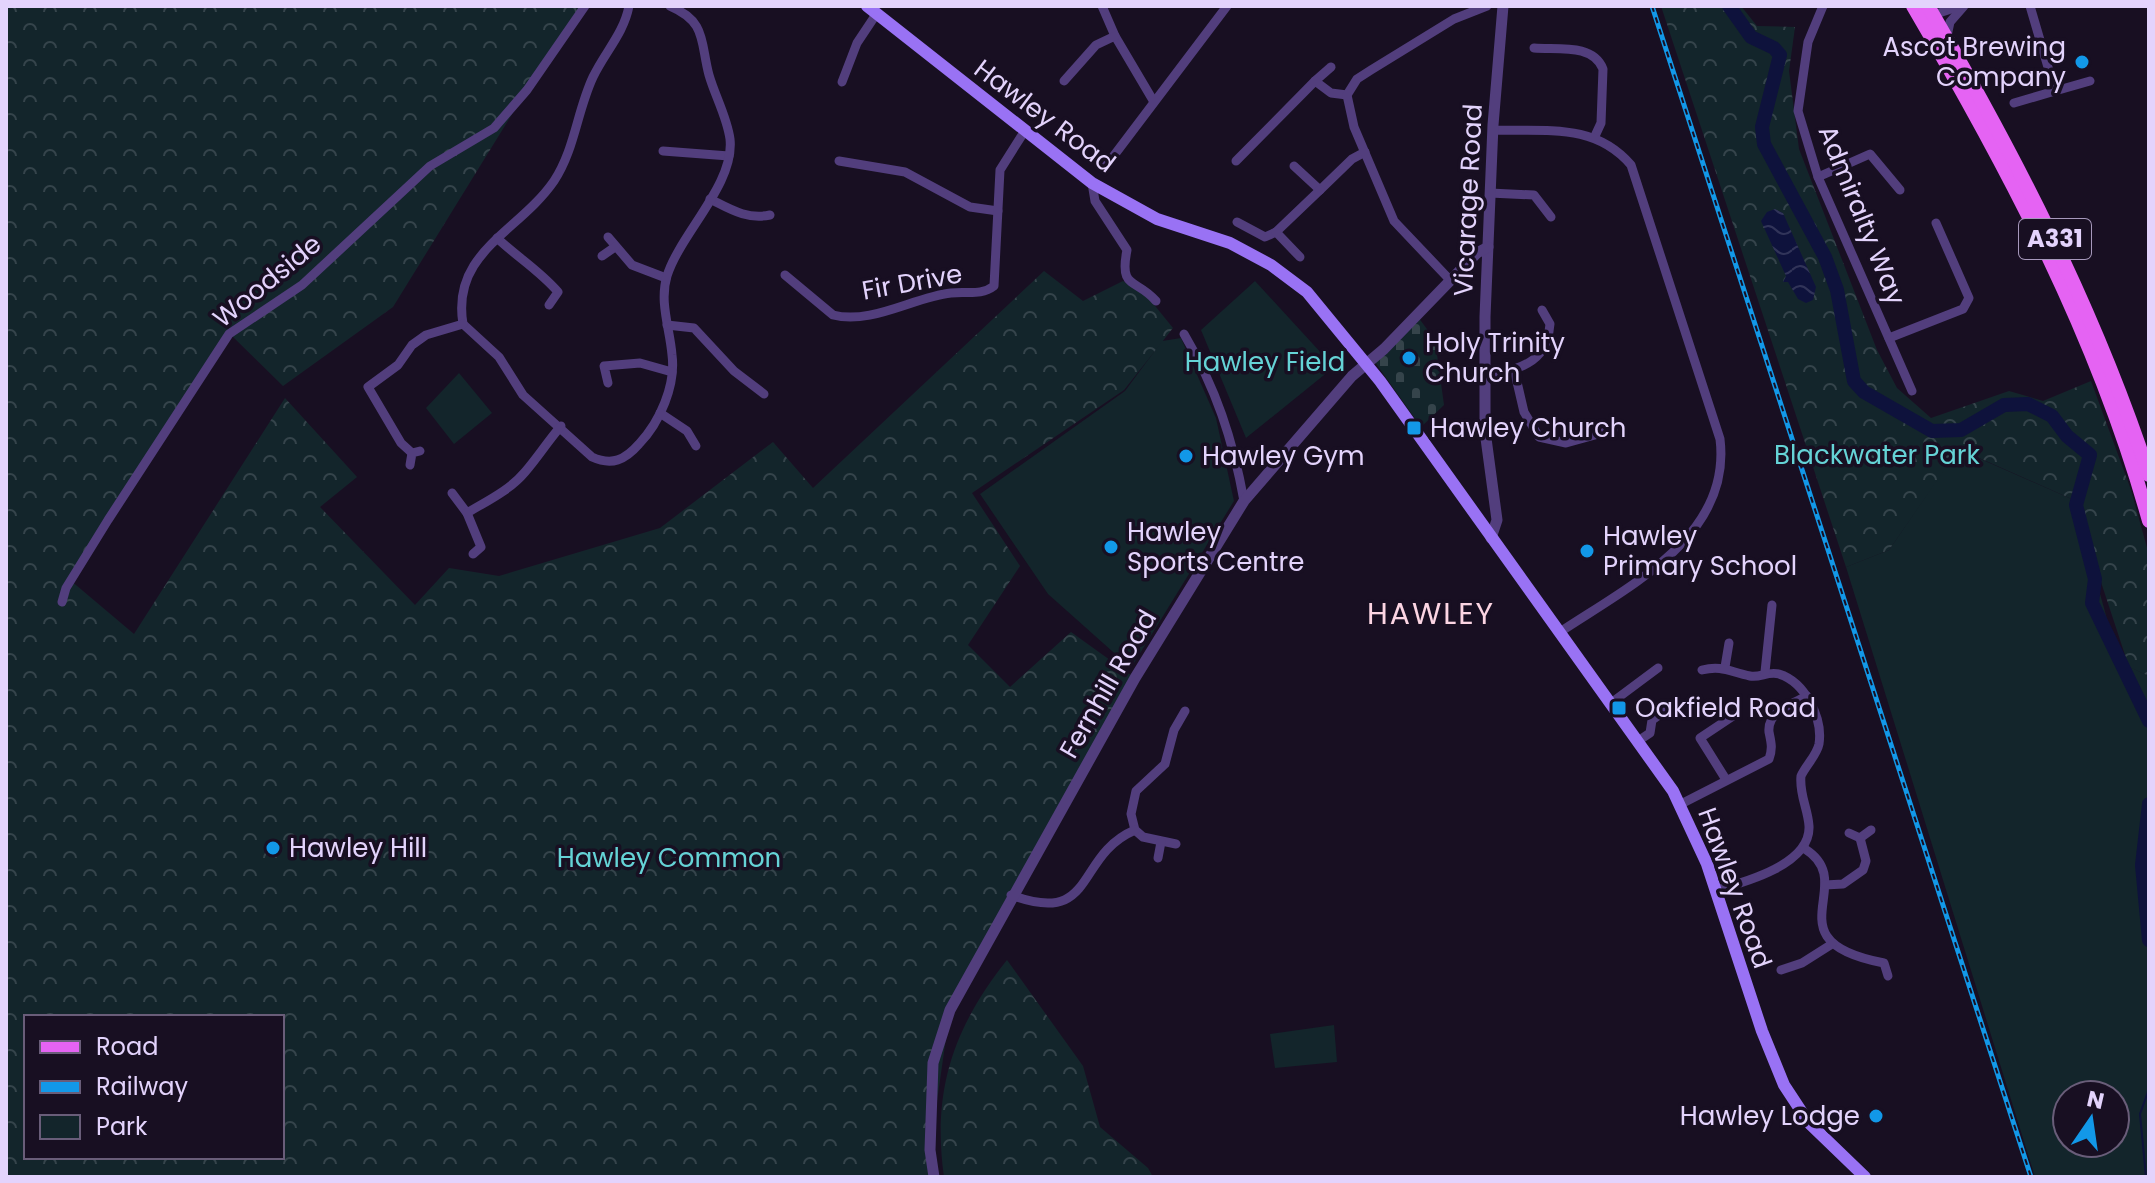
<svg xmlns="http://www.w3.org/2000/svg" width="2155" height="1183" font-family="Poppins,sans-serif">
<defs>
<pattern id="forest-crowns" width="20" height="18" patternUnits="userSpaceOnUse" patternTransform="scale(2)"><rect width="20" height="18" fill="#13252b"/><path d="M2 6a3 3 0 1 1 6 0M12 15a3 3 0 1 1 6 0" fill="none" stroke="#35444b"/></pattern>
<pattern id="cemetery-stones" width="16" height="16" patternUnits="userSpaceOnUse" patternTransform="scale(2)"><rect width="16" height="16" fill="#13252b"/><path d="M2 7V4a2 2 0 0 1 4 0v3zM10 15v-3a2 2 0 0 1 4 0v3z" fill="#35444b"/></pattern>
<pattern id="water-waves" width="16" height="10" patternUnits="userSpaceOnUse" patternTransform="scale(2)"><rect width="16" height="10" fill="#0e123c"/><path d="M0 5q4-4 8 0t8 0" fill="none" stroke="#313459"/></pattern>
</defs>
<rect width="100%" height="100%" fill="#180f22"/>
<g fill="#13252b" fill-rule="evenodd">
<path d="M1255,281L1334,367L1246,438L1201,330Z"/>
<path d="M1181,338L1216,418L1234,501L1131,668L1048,594L980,494L1125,391L1162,341Z"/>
<path d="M459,373L492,413L454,444L426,408Z"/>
<path d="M1958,449L2074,500L2119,662L2149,676V1177H2035L1846,567L1889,550ZM2067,1095H2115V1143H2067Z"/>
<path d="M1334,1025L1337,1062L1275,1068L1270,1034Z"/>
</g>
<g fill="url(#forest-crowns)" fill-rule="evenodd">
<path d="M6,6H585L527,90L393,307L283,386L230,334L70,580L134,634L285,398L357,477L320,507L415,605L449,568L499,576L660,528L773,442L813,488L1044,271L1083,301L1123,281L1147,296L1173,328L1124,390L972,493L1020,566L968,645L1010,687L1071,632L1135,678L950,1010L930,1150L935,1177H6ZM26,1017H282V1157H26Z"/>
<path d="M1661,6H1741L1757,26L1795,27L1789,71L1799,149L1877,350L1897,388L1931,418L2009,391L2043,401L2091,381L2131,490L2149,555V676L2129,667L2074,500L1959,449L1889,550L1846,567Z"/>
<path d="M1007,960L1083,1066L1100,1127L1148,1168L1153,1177H944C932,1091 953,1028 1007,960Z"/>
</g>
<path fill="url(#cemetery-stones)" d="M1418,317L1435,340L1444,405L1421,427L1375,362Z"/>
<path fill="url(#water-waves)" d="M1775,209L1783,213L1816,287L1813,300L1806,303L1798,299L1788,282H1783L1786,276L1761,221L1767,212Z"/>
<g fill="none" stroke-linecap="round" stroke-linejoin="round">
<path stroke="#0e123c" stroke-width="2" d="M2146,1177L2140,1114L2149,1089"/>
<g stroke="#0e123c" stroke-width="14">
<path d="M1729,6L1751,37L1774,48L1780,55L1762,127L1764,144L1825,257L1837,290L1854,381L1864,392L1932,431L1961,430L2004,405L2028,404L2052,416L2067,436L2090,455L2076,505L2095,579L2092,603L2149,721"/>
<path d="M2149,804L2142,865L2149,940"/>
</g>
<g stroke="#523e7d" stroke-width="9">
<path d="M1102,6L1115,36L1154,102"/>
<path d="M1823,6L1808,42L1798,111L1818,177L1912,391"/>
<path d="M2030,6L2055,91L2090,81"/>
<path d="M1933,15L1960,6"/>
<path d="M1947,36L1950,22L1964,6"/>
<path d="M1534,48C1557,50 1593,43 1603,69L1601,123L1595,136"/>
<path d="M1064,81L1096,45L1115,36"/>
<path d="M1315,81L1331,67"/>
<path d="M842,82L857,43L877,13"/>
<path d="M2014,103L2055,91"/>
<path d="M1493,130C1545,132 1594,122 1631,165L1720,439C1732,536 1629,586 1560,632"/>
<path d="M663,151L729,156"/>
<path d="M839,161L905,172L970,207L998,211"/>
<path d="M1236,161L1315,81L1331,93L1347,95"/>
<path d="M1106,166L1227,6"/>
<path d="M1294,166L1320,190L1352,159L1365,152"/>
<path d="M1818,177L1870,154L1900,190"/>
<path d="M1092,183L1095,201L1127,250C1119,290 1136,278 1156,301"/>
<path d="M1490,193L1534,195L1551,217"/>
<path d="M710,199C730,209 747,220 770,215"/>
<path d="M1237,222L1265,237L1276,232"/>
<path d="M608,237L632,265L666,278"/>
<path d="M497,238C517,257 540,271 558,292L549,305"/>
<path d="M602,256L615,247"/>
<path d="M1300,257L1276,232L1320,190"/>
<path d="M785,275L833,315C871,325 914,297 951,293C967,291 981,296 994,286L1000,170L1024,132"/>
<path d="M1450,280L1394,221L1354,127L1347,95L1357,79L1371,70L1454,19L1487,6"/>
<path d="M463,324L499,357L523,395L592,457C612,466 625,460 639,444C660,422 676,385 672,355C670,329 659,302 667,276C680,234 735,184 730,139C727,117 715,96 709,75C700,41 707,22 670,6"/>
<path d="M463,324C451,252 519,232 554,181C575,149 577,111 593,77C605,52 624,33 629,6"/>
<path d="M667,325L694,328L734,371L764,394"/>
<path d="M1184,334C1216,388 1233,440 1244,501"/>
<path d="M1889,338L1963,309L1969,298L1936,223"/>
<path d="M1514,369C1537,362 1548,349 1550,324L1542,310"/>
<path d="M1484,374L1514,369L1524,412L1539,437L1566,443L1613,430"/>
<path d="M608,383L604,366L640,363L672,372"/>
<path d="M660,413L687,431L696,446"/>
<path d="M412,453L401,443L368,387L398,365L412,345L426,335L463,324"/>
<path d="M410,465L412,453L420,451"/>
<path d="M452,493L467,513C487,501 510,490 525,472C538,457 548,441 561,426"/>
<path d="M467,513L481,547L473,554"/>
<path d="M62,602L66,588L108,520L229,334L302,285L430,166L494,128L527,90L585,6"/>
<path d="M1725,667L1729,643"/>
<path d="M1702,670C1722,665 1730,672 1750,676C1760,678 1768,671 1779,674C1805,682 1823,718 1819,744C1817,755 1806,765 1801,776C1799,794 1808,809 1809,826C1811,864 1746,882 1716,890"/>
<path d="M1765,672L1772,605"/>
<path d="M1611,703L1658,668"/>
<path d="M1638,741L1650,733L1652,720L1666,710"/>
<path d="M1725,778L1700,738L1733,716"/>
<path d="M1681,804L1769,759C1773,748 1771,742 1769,732C1767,711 1792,704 1807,696"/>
<path d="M1849,833L1860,838L1871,830"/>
<path d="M1176,844L1143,837L1135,830L1131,814L1136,791L1165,764L1174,730L1185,711"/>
<path d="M1805,849C1861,884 1768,941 1884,963L1888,976"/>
<path d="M1158,858L1161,842"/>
<path d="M1825,885L1843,884L1863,870L1866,861L1860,838"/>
<path d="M1011,895C1097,927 1074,856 1135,830"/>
<path d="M1781,970L1802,963L1832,944"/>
</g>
<g stroke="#523e7d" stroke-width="11">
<path d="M1491,538L1497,520L1485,431V317L1493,125L1503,6"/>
<path d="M934,1177L930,1150L933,1063L950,1010L1135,678L1244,501L1352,376L1384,349L1477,253L1488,247"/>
</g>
<path stroke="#9972f4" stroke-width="12" d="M867,6L1092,183L1157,219L1230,243L1271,265L1307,292L1380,381L1673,791L1707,864L1762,1031L1784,1085L1809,1123L1865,1177"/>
<g stroke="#e563f3" stroke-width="14">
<path d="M1913,6C2009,170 2098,337 2149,521"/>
<path d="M1928,6C2016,157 2094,308 2149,475"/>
</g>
<g stroke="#1298e8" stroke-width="5">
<path id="rail" d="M1652,6L2031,1177"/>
</g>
<use href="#rail" stroke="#180f22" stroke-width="2" stroke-dasharray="6" stroke-linecap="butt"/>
</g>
<g fill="#1298e8" stroke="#180f22" stroke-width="3">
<circle cx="2082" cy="62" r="8"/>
<circle cx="1409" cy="358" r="8"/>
<rect x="1406" y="420" width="16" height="16" rx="4"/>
<circle cx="1186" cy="456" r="8"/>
<circle cx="1111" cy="547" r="8"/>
<circle cx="1587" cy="551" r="8"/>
<rect x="1611" y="700" width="16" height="16" rx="4"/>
<circle cx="273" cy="848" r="8"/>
<circle cx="1876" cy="1116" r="8"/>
</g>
<g text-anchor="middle" stroke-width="7" stroke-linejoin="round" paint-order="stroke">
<rect fill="#180f22" stroke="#a698bb" stroke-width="2" x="2019" y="219" width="72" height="40" rx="6"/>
<g font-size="24" font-weight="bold" fill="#e3d3fc">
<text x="2055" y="247">A331</text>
</g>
<g font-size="26" fill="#e3d3fc" stroke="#180f22" text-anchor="start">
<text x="2066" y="56" text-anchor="end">Ascot Brewing<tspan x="2066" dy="30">Company</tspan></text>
<text x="1425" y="352">Holy Trinity<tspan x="1425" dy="30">Church</tspan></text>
<text x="1430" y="437">Hawley Church</text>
<text x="1202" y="465">Hawley Gym</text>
<text x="1127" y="541">Hawley<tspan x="1127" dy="30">Sports Centre</tspan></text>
<text x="1603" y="545">Hawley<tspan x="1603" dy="30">Primary School</tspan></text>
<text x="1635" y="717">Oakfield Road</text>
<text x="289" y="857">Hawley Hill</text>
<text x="1860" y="1125" text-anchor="end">Hawley Lodge</text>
</g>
<g font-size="26" fill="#e3d3fc" stroke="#180f22">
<text transform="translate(1045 116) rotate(37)" y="9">Hawley Road</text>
<text transform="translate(1468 200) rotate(-87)" y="9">Vicarage Road</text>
<text transform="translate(1862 215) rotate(68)" y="9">Admiralty Way</text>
<text transform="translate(267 281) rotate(-39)" y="9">Woodside</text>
<text transform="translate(912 282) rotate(-10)" y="9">Fir Drive</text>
<text transform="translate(1108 684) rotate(-60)" y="9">Fernhill Road</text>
<text transform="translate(1735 888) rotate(70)" y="9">Hawley Road</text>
</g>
<g font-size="26" fill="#65d3d6" stroke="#180f22">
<text x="1265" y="371">Hawley Field</text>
<text x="1877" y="464">Blackwater Park</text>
<text x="669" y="867">Hawley Common</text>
</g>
<g font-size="30" letter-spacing="2" fill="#fcd5e3" stroke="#180f22">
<text x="1431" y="624">HAWLEY</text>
</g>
</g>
<rect width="2155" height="1183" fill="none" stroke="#e3d3fc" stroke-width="16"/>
<rect x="24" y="1015" width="260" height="144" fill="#180f22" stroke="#695d79" stroke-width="2"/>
<rect x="40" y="1041" width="40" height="12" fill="#e563f3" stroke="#695d79" stroke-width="2"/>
<text x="96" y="1055" font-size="24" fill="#e3d3fc">Road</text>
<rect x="40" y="1081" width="40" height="12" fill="#1298e8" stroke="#695d79" stroke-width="2"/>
<text x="96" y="1095" font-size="24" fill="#e3d3fc">Railway</text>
<rect x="40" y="1115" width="40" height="24" fill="#13252b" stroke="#695d79" stroke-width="2"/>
<text x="96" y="1135" font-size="24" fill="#e3d3fc">Park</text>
<g transform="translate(2091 1119) rotate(13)"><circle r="38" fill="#180f22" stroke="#695d79" stroke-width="2"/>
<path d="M0-6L14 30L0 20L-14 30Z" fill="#1298e8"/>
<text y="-12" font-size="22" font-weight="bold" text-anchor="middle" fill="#e3d3fc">N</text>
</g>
</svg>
